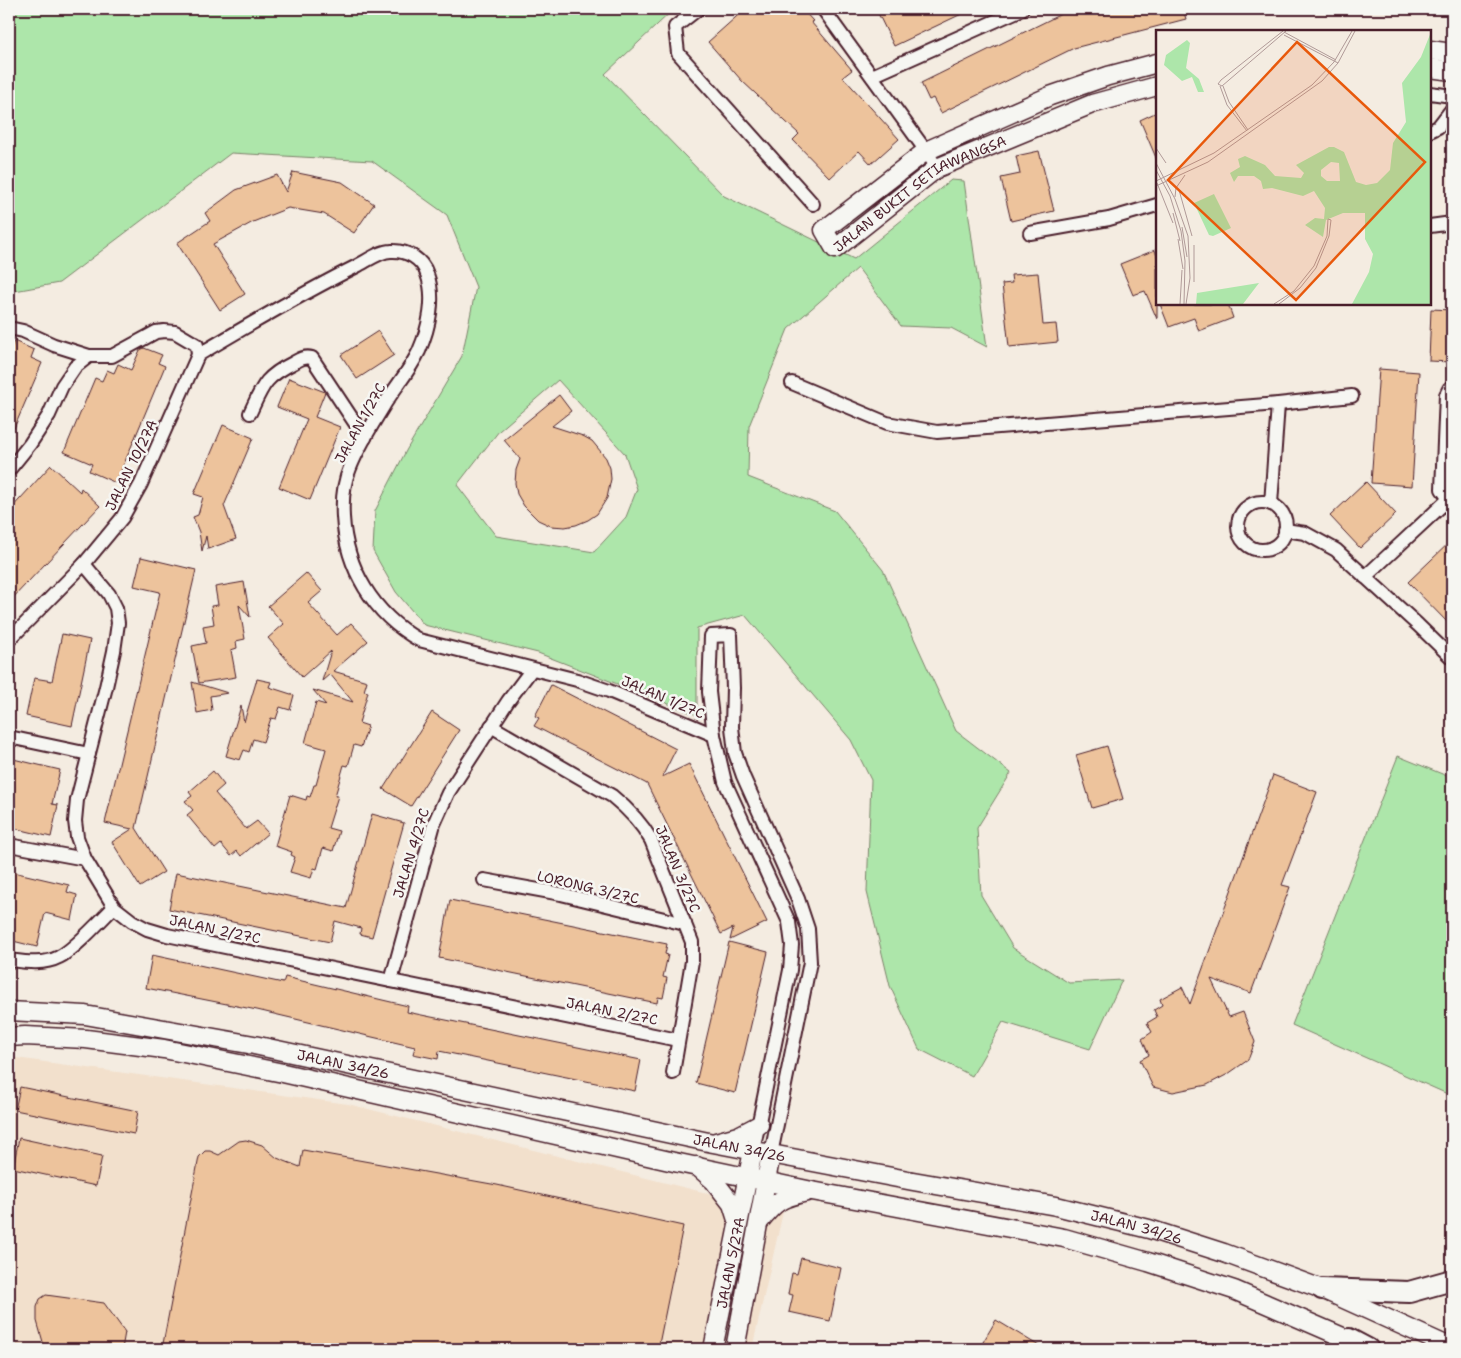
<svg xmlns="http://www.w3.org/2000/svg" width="1461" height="1358" font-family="'Shantell Sans',sans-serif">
<rect width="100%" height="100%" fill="#f4ece1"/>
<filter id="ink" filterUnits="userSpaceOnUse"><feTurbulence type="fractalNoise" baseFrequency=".02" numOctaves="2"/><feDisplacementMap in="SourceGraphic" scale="10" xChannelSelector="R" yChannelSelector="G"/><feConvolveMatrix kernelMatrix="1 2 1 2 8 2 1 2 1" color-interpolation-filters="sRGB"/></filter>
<g filter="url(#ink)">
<path fill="#f2e0cc" d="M9,1058H16L348,1104L783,1212L752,1349H9Z"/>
<g fill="#ade6aa" stroke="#7c826a" fill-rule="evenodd">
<path d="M9,9H674L605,74L724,196L854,259L951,180L964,181L987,347L951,328L901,326L858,268L788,329L749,426L748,477L835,511L883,570L956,731L1011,773L977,828L981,895L1013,948L1069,983L1122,980L1090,1049L1003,1022L972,1076L919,1049L890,986L867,892L871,780L851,740L745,615L697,628V715L538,653L424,625L396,592L373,551L375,511L407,449L462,356L476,287L447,215L372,161L231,153L59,283L9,292ZM558,380L625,454L637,489L626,517L594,552L496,536L457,485L499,431Z"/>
<path d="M1398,756L1452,778V1096L1292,1025Z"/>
</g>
<g fill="#edc39c" stroke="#4a1f2b">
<path d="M745,9H802L813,21L811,22L852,70L843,77L899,139L871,164L859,151L830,178L793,140L799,134L742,81L708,42Z"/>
<path d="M876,9H972L894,46Z"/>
<path d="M1062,9H1183L1186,19L1074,48L941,113L933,98L929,100L921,83L1063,13Z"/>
<path d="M1157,112V160L1140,120Z"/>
<path d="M1039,151L1054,211L1011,221L1001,178L1020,174L1016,156Z"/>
<path d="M293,172L342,182L374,204L354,233L324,214L288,208L253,222L213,244L245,294L220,310L177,243L210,221L205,213L236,190L277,175L286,192Z"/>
<path d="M1155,250L1157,257V319L1145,291L1133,295L1120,264Z"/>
<path d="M1038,273L1043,325L1056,324L1058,342L1009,347L1002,284L1012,283L1011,275Z"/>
<path d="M1160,304H1228L1233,318L1199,331L1194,318L1169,327Z"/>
<path d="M1431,309L1452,310V362L1429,361Z"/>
<path d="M378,331L394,355L357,379L341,355Z"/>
<path d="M14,341L34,350L31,358L42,363L9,440V354Z"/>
<path d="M144,348L162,355L158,363L165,366L116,483L89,471L92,464L64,452L95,378L102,381L107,370L114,373L118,364L131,370L140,350Z"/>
<path d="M1379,369L1419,372L1412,486L1371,483Z"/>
<path d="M289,378L325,392L315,417L340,427L310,500L279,487L307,419L277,407Z"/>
<path d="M559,395L571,411L552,426L583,436L592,441L606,458L610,468L611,479L607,498L597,514L588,520L576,525L565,527L551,526L538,520L524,506L517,494L515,483L516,470L520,459L504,440Z"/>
<path d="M223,425L253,438L224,506L236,539L208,549L206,536L202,551L199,532L193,517L198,515L203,497L194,494Z"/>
<path d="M51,465L80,492L81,488L100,506L9,602V511Z"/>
<path d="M1366,482L1396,514L1360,548L1330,516Z"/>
<path d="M1452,540V627L1408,582Z"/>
<path d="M141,557L196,570L136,828L164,872L140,887L112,842L132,829L105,823L160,592L134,586Z"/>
<path d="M306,573L322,591L308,603L337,635L351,623L368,641L333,671L367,681L364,691L368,692L359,723L368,726L361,747L354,745L348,766L344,765L335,796H338L328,828L339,831L333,851L323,848L317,869L314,868L311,878L290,872L295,857L291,855L292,852L275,846L290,795L306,800L307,796L310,797L314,785H316L326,749L305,743L316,702L326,705L313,690L353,702L330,674L322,681L331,651L302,677L268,638L284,624L268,606Z"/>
<path d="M244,582L250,617L239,605L245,639L236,641L237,648L231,650L236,677L199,683L192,646L206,643L203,626L214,624L211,606L218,605L215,587Z"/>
<path d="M62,634L90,640L72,726L26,716L34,678L52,681Z"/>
<path d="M257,679L271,682L269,687L294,695L290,710L280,707L276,719L271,718L263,742L253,739L249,752L244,750L240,760L226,756L241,706L244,722Z"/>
<path d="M192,682L228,693L210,696L212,710L197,713Z"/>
<path d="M551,685L676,749L662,777L689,764L767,922L730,940L733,928L721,934L647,784L534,726L539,718L535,716Z"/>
<path d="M432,712L459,730L411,806L383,789Z"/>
<path d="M1107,746L1123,799L1092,808L1076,755Z"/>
<path d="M9,758L60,770L52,804L58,805L51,837L9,827Z"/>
<path d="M213,771L224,785L215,793L246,829L257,821L268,833L241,856L237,851L231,856L221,844L215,849L187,815L193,810L185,801L192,796L189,792Z"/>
<path d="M1273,775L1317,792L1282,885L1290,887L1251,993L1211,979L1229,1017L1243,1012L1255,1042L1248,1060L1228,1074L1207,1085L1173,1092L1153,1087L1140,1060L1149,1055L1142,1039L1152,1032L1147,1023L1157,1017L1154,1010L1162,1005L1160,999L1182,987L1190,1004Z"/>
<path d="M372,814L404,823L372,937L360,934L361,928L335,921L330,942L169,909L176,873L346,908Z"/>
<path d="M9,871L69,885L67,892L77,895L72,920L45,913L37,947L9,940Z"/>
<path d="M450,900L667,944L665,954L668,955L663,977L667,978L663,998L658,997L657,1003L439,958Z"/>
<path d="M729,942L768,952L735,1093L696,1083Z"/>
<path d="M152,955L283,983L285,977L408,1006L407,1012L641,1060L635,1091L439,1051L438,1059L413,1054L415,1047L257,1010L146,988Z"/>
<path d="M20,1087L138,1111L134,1134L15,1110Z"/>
<path d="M19,1138L102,1156L96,1186L13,1168Z"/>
<path d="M246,1140L262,1145L277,1158L300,1167L303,1150L497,1185L683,1226L658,1349H162L199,1157L205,1151H210L219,1155L239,1141Z"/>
<path d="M801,1258L841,1268L830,1321L789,1312L793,1295L788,1294L792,1273L797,1274Z"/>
<path d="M46,1295L104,1303L125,1332L122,1349H45L37,1321V1307L40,1299Z"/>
<path d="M996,1320L1044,1349H979Z"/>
</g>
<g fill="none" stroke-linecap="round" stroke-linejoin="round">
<g stroke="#4a1f2b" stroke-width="16">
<g id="street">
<path d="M698,9L675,27L678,53L813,204"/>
<path d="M823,9L926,151L937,168"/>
<path d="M872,76L1022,9"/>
<path d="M1430,93L1452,96"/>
<path d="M1430,131L1438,127L1452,109"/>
<path d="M1430,226L1452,223"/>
<path d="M1030,233L1109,219L1157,205"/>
<path d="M9,328L23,331L54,345L89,356H112L156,332L164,331L175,332L197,345L198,355"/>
<path d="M198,355C250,324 303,293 357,266C367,261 380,251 391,251C407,250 422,259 427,274C436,298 429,328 419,351C410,370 397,385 386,402C373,423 359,445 350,468C343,484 342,500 343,517C346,568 373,614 419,640L577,680L609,691L714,735"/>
<path d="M792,383L887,423L937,432L1278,404L1352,396"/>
<path d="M250,413C263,385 265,377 293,363C300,359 305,356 312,358L365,438"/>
<path d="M9,470L30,444L49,415L62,386L75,367L89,356"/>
<path d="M1449,499L1442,489L1446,395L1449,389L1452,387"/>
<circle cx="1262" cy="526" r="24"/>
<path d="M1271,504L1278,404"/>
<path d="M1285,530L1305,533L1336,550L1418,625L1452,658"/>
<path d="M84,564L109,594L116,608L118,623L114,651L106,687L77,800L75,821L77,837L85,859L114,907L132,921L147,929L167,935L678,1040"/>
<path d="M1365,577L1452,496"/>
<path d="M9,640L84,564L122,518L141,484L198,355"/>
<path d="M491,726L612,796C628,809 641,822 651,840L692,942V961L673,1073"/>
<path d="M9,737L89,754"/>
<path d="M9,845L85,859"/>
<path d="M484,880L561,894L685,924"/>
<path d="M9,960C25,962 44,965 59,957C74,950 101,920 114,907"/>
<path d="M391,981L434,824L448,793L508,701L532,669"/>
<path d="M753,1151L790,970L792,945L789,922L725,782L714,735L709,692L711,636L731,635L733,688L732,727L735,753L743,776L798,899L808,929L810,962L771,1154"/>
</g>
</g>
<g stroke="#4a1f2b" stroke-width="21">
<g id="secondary">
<path d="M1430,50L1452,53"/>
<path id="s1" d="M1157,63L1108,76L1050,96L926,151L824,230L835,249L937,168L1092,104L1157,86"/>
<path d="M1430,68L1452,71"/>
<path id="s2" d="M9,1011L85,1015L254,1045L713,1143L913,1181L1056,1206L1149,1229L1224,1253L1322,1289L1452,1348"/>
<path d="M9,1037L25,1036L86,1039L164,1049L283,1073L674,1162L812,1191L1064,1238L1148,1262L1234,1290L1361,1345"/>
<path d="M716,1142L738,1136L759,1125"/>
<path d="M697,1166L714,1181L732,1204L738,1223"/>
<path d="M759,1222C776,1201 780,1198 807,1192"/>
<path id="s3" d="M713,1349L753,1151"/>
<path d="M735,1349L771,1154"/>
</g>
</g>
<g stroke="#4a1f2b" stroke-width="24">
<g id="primary">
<path d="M1322,1289L1409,1292L1452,1280"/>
<path d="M1349,1339L1368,1349"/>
</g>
</g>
<use href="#street" stroke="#f6f6f2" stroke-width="12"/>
<use href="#secondary" stroke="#f6f6f2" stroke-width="18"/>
<use href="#primary" stroke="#f6f6f2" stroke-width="20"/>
</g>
</g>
<g text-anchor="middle" stroke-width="5" stroke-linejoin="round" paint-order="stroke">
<g font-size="14" fill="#4a1f2b" stroke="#f6f6f2">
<text dy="5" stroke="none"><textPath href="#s1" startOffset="501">JALAN BUKIT SETIAWANGSA</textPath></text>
<text transform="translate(360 423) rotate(-61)" y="5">JALAN 1/27C</text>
<text transform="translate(131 465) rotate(-64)" y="5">JALAN 10/27A</text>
<text transform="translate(663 697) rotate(23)" y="5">JALAN 1/27C</text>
<text transform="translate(411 853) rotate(-73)" y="5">JALAN 4/27C</text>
<text transform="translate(678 869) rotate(67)" y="5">JALAN 3/27C</text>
<text transform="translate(588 887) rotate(13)" y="5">LORONG 3/27C</text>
<text transform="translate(215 929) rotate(12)" y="5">JALAN 2/27C</text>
<text transform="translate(612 1011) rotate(11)" y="5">JALAN 2/27C</text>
<text dy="5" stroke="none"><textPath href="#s2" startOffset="339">JALAN 34/26</textPath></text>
<text dy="5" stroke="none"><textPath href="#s2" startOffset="744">JALAN 34/26</textPath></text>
<text dy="5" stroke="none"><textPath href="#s2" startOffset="1149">JALAN 34/26</textPath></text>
<text dy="5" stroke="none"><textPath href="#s3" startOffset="88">JALAN 5/27A</textPath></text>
</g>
</g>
<g transform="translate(1156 30)">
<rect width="275" height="275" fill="#f4ece1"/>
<path d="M275,2V274H196L213,242L217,224L209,209V183H187L170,190L167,207L149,195L159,188L168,189L169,178L158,161L147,166L116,158L107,159L105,151L98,146H82L78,152L74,143L84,137L82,129L89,126L109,135L119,146L145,148L148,143L140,135L173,117H178L188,122L200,152L210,155L221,153L234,140L237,113L250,92L246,53L265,27ZM175,132L183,133L184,151H171L165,146V140ZM31,10L34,13L30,38L43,49L48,62H42L36,47L26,51L8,35L10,25ZM58,164L75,198L57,206L53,205L38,173ZM103,253L87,274H40L41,263Z" fill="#ade6aa" fill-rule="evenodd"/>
<path fill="none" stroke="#b09a98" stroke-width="1" d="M128,2L180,30M128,5L182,33M65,50L62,54L66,56L130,1M65,50L127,1M64,56L71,75L91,101M67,56L73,72L92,100M0,118L10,133M0,133L19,169L32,206L34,248L30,274M0,140L14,166L25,201L29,231L28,274M0,151L58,123L156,55L178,32L196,1M1,153L17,193M0,156L52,132L166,51L182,33L199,1M23,160L36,206M19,167L20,158L29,145M17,183L24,211M26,197L31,227M22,209L27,239M38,215V252M24,274L26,240M118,274L138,261L158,236L171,206L172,189L175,190M123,274L144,258L160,238L173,206L175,190"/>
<path fill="#e8590c" fill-opacity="0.15" stroke="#e8590c" stroke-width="2.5" d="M141,12L269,132L140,270L12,150Z"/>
<rect width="275" height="275" fill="none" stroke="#4a1f2b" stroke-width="2.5"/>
</g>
<rect width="1461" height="1358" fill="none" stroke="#f6f6f2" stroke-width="30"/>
<rect x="15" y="15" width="1431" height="1328" fill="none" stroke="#4a1f2b" stroke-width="2" filter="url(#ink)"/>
</svg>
